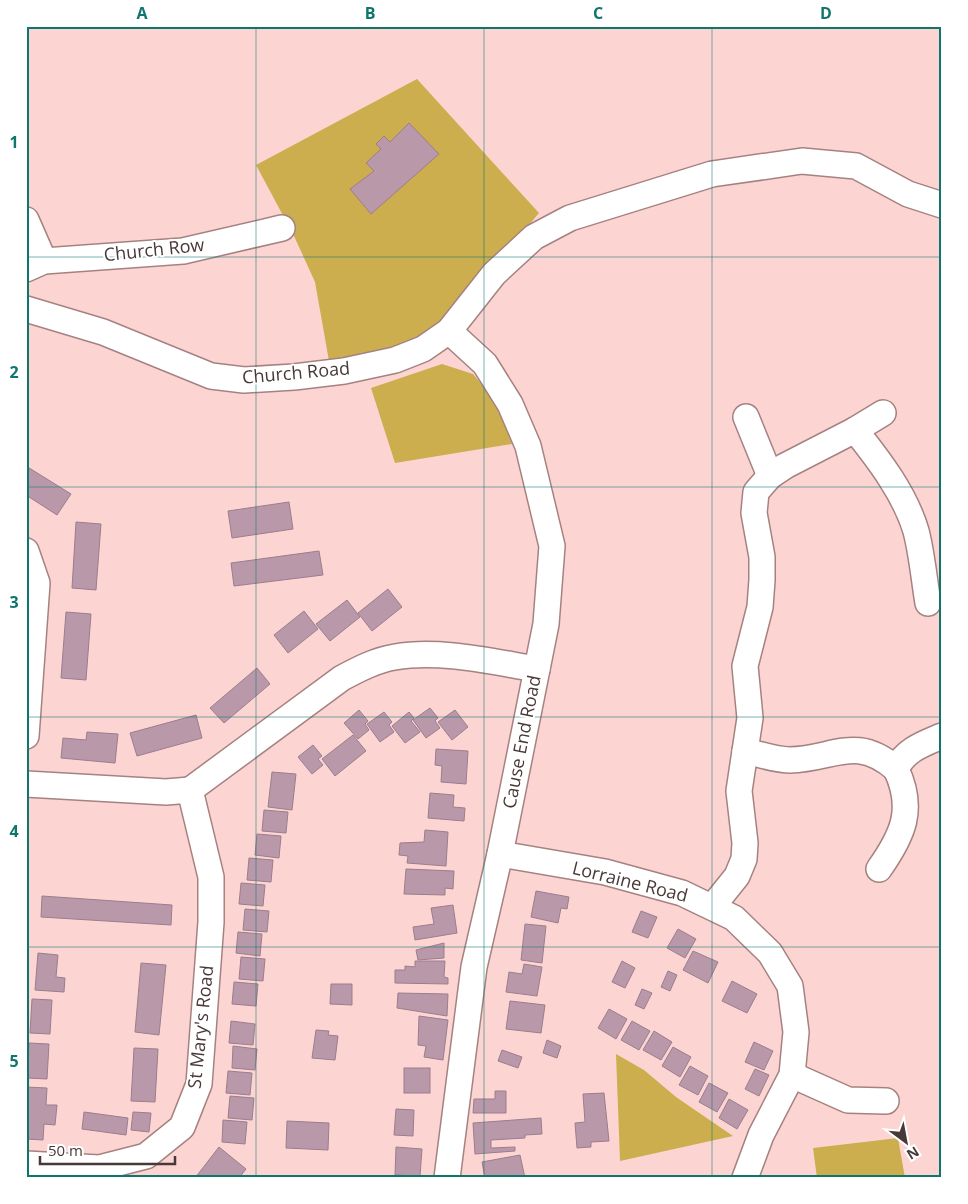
<svg xmlns="http://www.w3.org/2000/svg" width="968" height="1204" font-family="'Open Sans',sans-serif">
<rect width="100%" height="100%" fill="#fcd5d3"/>
<g fill="#ccae4f">
<path d="M417,79L539,213L447,321L408,343L329,361L315,282L294,236L256,165Z"/>
<path d="M442,364L473,374L495,400L512,444L395,463L371,388Z"/>
<path d="M616,1054L644,1070L676,1097L733,1136L620,1161Z"/>
<path d="M898,1138L905,1178H817L813,1148Z"/>
</g>
<g fill="#b999a9" stroke="#9c7d8d">
<path d="M409,123L439,154L371,214L350,189L374,171L366,163L381,149L376,144L384,136L390,142Z"/>
<path d="M26,466L71,494L57,515L26,495Z"/>
<path d="M289,502L293,529L232,538L228,511Z"/>
<path d="M76,522L101,524L96,590L72,588Z"/>
<path d="M319,551L323,575L234,586L231,563Z"/>
<path d="M388,589L402,607L372,631L358,613Z"/>
<path d="M347,600L360,617L330,641L316,624Z"/>
<path d="M304,611L318,629L288,653L274,635Z"/>
<path d="M66,612L91,614L86,680L61,678Z"/>
<path d="M257,668L270,684L224,723L210,708Z"/>
<path d="M430,708L438,718L435,721L440,728L426,738L413,720Z"/>
<path d="M359,710L368,721L365,724L369,730L358,739L344,723Z"/>
<path d="M455,710L468,727L452,740L438,722Z"/>
<path d="M384,712L392,722L389,725L394,732L380,742L367,724Z"/>
<path d="M409,712L414,718L411,721L420,732L405,743L392,726Z"/>
<path d="M196,715L202,738L137,756L130,733Z"/>
<path d="M87,732L118,734L115,763L61,758L63,738L86,740Z"/>
<path d="M353,735L366,751L335,776L322,759Z"/>
<path d="M313,745L322,756L318,759L323,765L312,774L298,757Z"/>
<path d="M436,749L468,751L466,784L441,782L442,766L435,765Z"/>
<path d="M272,772L296,774L292,810L268,807Z"/>
<path d="M430,793L454,795L453,807L465,808L464,821L428,818Z"/>
<path d="M264,810L288,812L286,833L262,831Z"/>
<path d="M425,830L448,832L446,866L407,863L408,856L399,855L400,843L424,842Z"/>
<path d="M257,834L281,836L279,858L255,855Z"/>
<path d="M249,858L273,860L271,882L247,880Z"/>
<path d="M406,869L454,871L453,889L445,888V895L404,894Z"/>
<path d="M241,883L265,885L263,906L239,904Z"/>
<path d="M536,891L569,897L567,909L561,908L558,923L531,917Z"/>
<path d="M42,896L172,905L171,925L41,917Z"/>
<path d="M453,905L457,933L415,940L413,927L434,924L431,908Z"/>
<path d="M245,909L269,911L267,932L243,930Z"/>
<path d="M641,911L657,917L648,938L632,932Z"/>
<path d="M525,924L546,926L542,963L521,960Z"/>
<path d="M678,929L696,939L685,958L667,948Z"/>
<path d="M238,932L262,934L260,956L236,953Z"/>
<path d="M444,943V958L418,960L416,950Z"/>
<path d="M693,951L718,962L708,983L683,970Z"/>
<path d="M38,953L58,955L56,977L65,978L64,992L35,990Z"/>
<path d="M241,957L265,959L263,981L239,979Z"/>
<path d="M415,961H445L444,977L448,978V984L395,983V970H405V966L415,967Z"/>
<path d="M622,961L635,968L625,988L612,982Z"/>
<path d="M141,963L166,965L159,1035L135,1032Z"/>
<path d="M524,964L542,967L537,996L506,992L509,972L522,974Z"/>
<path d="M668,971L677,975L670,991L661,987Z"/>
<path d="M732,981L757,994L747,1013L722,1001Z"/>
<path d="M234,982L258,984L256,1006L232,1004Z"/>
<path d="M331,984H352V1005L330,1004Z"/>
<path d="M642,989L652,993L644,1009L635,1005Z"/>
<path d="M398,993L448,994L447,1016L397,1008Z"/>
<path d="M32,999L52,1000L50,1034L30,1033Z"/>
<path d="M510,1001L545,1005L541,1033L506,1029Z"/>
<path d="M609,1009L627,1019L616,1039L598,1028Z"/>
<path d="M419,1016L448,1020L443,1060L424,1057L426,1046L418,1045Z"/>
<path d="M231,1021L255,1024L253,1045L229,1043Z"/>
<path d="M632,1021L650,1031L639,1050L621,1040Z"/>
<path d="M316,1030L329,1031L328,1035L338,1036L335,1060L312,1058Z"/>
<path d="M654,1031L672,1042L661,1060L643,1050Z"/>
<path d="M547,1040L561,1046L557,1058L543,1053Z"/>
<path d="M754,1042L773,1051L764,1070L745,1062Z"/>
<path d="M29,1043L49,1044L47,1079L27,1078Z"/>
<path d="M233,1046L257,1049L255,1070L232,1068Z"/>
<path d="M673,1047L691,1057L680,1077L662,1066Z"/>
<path d="M134,1048L158,1049L155,1102L131,1101Z"/>
<path d="M502,1050L522,1057L518,1068L498,1061Z"/>
<path d="M690,1066L708,1076L698,1095L679,1085Z"/>
<rect x="404" y="1068" width="26" height="25"/>
<path d="M755,1069L769,1075L759,1096L745,1089Z"/>
<path d="M228,1071L252,1073L250,1095L226,1093Z"/>
<path d="M709,1083L728,1093L717,1112L699,1102Z"/>
<path d="M26,1087L47,1088L46,1105H57L55,1125L44,1124L43,1140L26,1139Z"/>
<path d="M495,1091H506V1113H473L474,1099H495Z"/>
<path d="M604,1093L609,1141L591,1142V1147L577,1148L575,1123L585,1122L583,1094Z"/>
<path d="M230,1096L254,1098L252,1120L228,1118Z"/>
<path d="M729,1099L748,1110L737,1129L719,1118Z"/>
<path d="M396,1109L414,1110L413,1136L394,1135Z"/>
<path d="M84,1112L128,1118L126,1135L82,1129Z"/>
<path d="M133,1112L151,1113L149,1132L131,1130Z"/>
<path d="M541,1118L542,1134L525,1135V1138L491,1140V1148L515,1147V1151L475,1154L473,1123Z"/>
<path d="M223,1120L247,1122L245,1144L222,1142Z"/>
<path d="M287,1121L329,1123L328,1150L286,1148Z"/>
<path d="M219,1147L246,1169L239,1178H195Z"/>
<path d="M396,1147L422,1149L420,1176L395,1175Z"/>
<path d="M520,1155L525,1178H485L482,1162Z"/>
</g>
<g fill="none" stroke-linecap="round" stroke-linejoin="round">
<g stroke="#a58280" stroke-width="28">
<g id="minor">
<path d="M26,220L44,261"/>
<path d="M26,269L44,261L183,251L282,228"/>
<path d="M26,309L103,332L211,376L244,380L294,377L344,371L395,360L423,349L449,331L494,274L534,237L570,218L712,174L802,161L856,166L908,194L942,205"/>
<path d="M746,417L770,476"/>
<path d="M855,430L883,413"/>
<path d="M26,551L37,583L26,736"/>
<path d="M745,751C759,754 776,760 790,760C834,759 856,734 896,769C905,750 923,744 942,736"/>
<path d="M26,784L166,792L190,790L211,877V922L199,1084L182,1127L146,1156L99,1168L26,1164"/>
<path d="M190,790L342,678C359,669 376,660 395,657C440,649 493,662 537,669"/>
<path d="M500,854L605,872L682,893L734,918L770,953L790,986L796,1032L792,1075L761,1135L745,1178"/>
<path d="M879,869C903,835 915,809 896,769"/>
<path d="M713,906L737,876L744,859L745,843L739,791L750,718L745,666L760,607L762,580V557L754,513L756,492L770,476L785,466L855,430C879,460 905,494 916,531C922,554 924,579 928,603"/>
<path d="M792,1075L848,1100L886,1101"/>
<path d="M447,1178L474,967L500,854L546,624L552,546L528,446L510,404L485,364L449,331"/>
</g>
</g>
<use href="#minor" stroke="#fff" stroke-width="25"/>
</g>
<path fill="none" stroke="#0f766e" stroke-width="1" stroke-opacity="0.55" d="M256,26V1178M484,26V1178M712,26V1178M26,257H942M26,487H942M26,717H942M26,947H942"/>
<g text-anchor="middle" stroke-width="4" stroke-linejoin="round" paint-order="stroke">
<g font-size="18" fill="#483938" stroke="#fff">
<text transform="translate(154 250) rotate(-6)" y="6">Church Row</text>
<text transform="translate(296 373) rotate(-5)" y="6">Church Road</text>
<text transform="translate(522 742) rotate(-79)" y="6">Cause End Road</text>
<text transform="translate(630 882) rotate(14)" y="6">Lorraine Road</text>
<text transform="translate(201 1027) rotate(-84)" y="6">St Mary's Road</text>
</g>
</g>
<rect width="968" height="1204" fill="none" stroke="#ffffff" stroke-width="55"/>
<g transform="translate(906 1142) rotate(148)" stroke="#ffffff" stroke-width="4" paint-order="stroke">
<path d="M0-4L9 19L0 12L-9 19Z" fill="#483938"/>
<text y="-8" font-size="14" font-weight="bold" text-anchor="middle" fill="#483938">N</text>
</g>
<path d="M40 1156v8h135v-8" fill="none" stroke="#483938" stroke-width="2.5"/>
<text x="48" y="1156" font-size="15" fill="#483938" stroke="#ffffff" stroke-width="4" paint-order="stroke">50 m</text>
<rect x="28" y="28" width="912" height="1148" fill="none" stroke="#0f766e" stroke-width="2"/>
<g font-size="16" text-anchor="middle" font-weight="bold" fill="#0f766e">
<text x="142" y="19">A</text>
<text x="370" y="19">B</text>
<text x="598" y="19">C</text>
<text x="826" y="19">D</text>
<text x="14" y="148">1</text>
<text x="14" y="378">2</text>
<text x="14" y="608">3</text>
<text x="14" y="837">4</text>
<text x="14" y="1067">5</text>
</g>
</svg>
